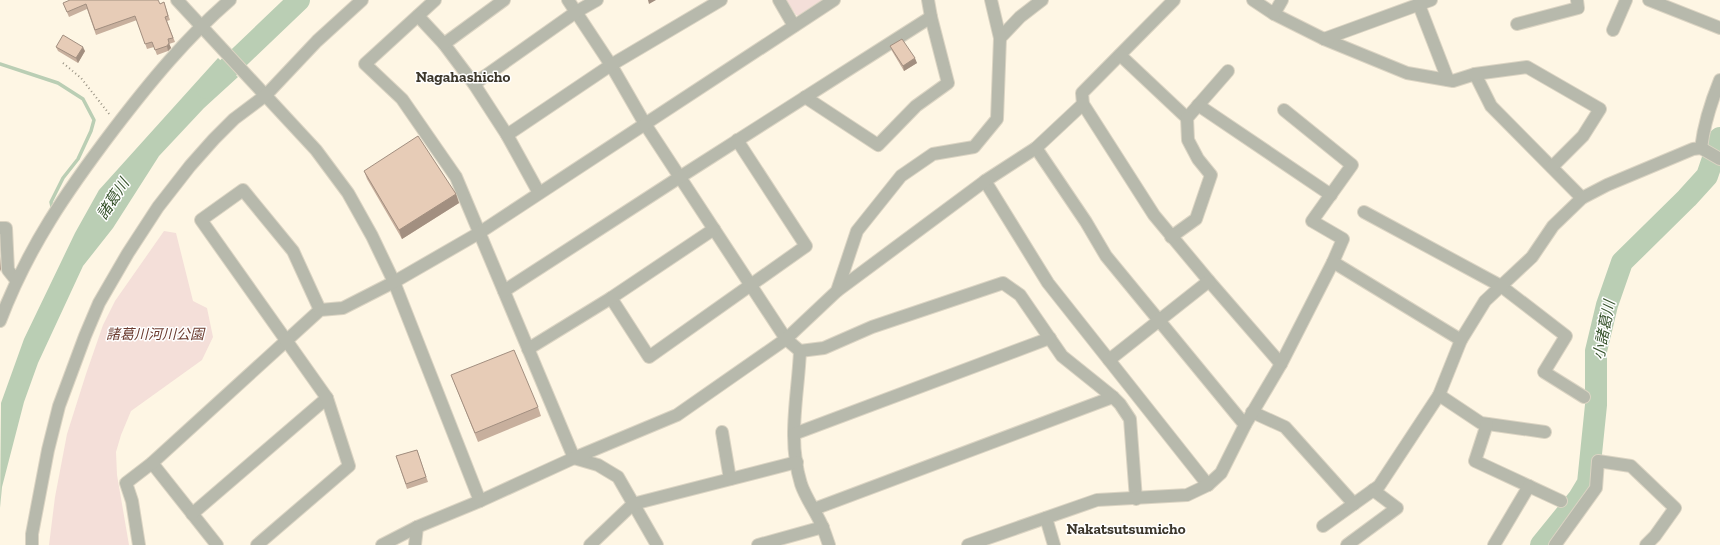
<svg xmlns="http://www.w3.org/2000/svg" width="1720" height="545" font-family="'Zilla Slab','Noto Sans JP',serif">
<rect width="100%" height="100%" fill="#fef6e4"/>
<g fill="#f4dfd9">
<path d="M786,0H826L803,17L796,15Z"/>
<path d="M164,231L176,233L193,301L207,308L213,337L202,360L131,411L121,435L116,452L117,475L129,545H49L55,497L67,434L86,374L103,325L115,301Z"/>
</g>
<path fill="#baceb4" d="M218,58L238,77L204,108L159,156L113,228L83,266L38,363L24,402L2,487L0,508L1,403L24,339L75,233L99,190Z"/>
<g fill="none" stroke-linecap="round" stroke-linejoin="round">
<path stroke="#baceb4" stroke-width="3.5" d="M0,64L58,83L83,99L94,120L91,131L78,159L63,178L51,202L52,207"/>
<g stroke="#baceb4" stroke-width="22">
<path d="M207,88L299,0"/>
<path d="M1541,545L1579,498L1588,483L1596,405V351L1607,305L1622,262L1687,198L1707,176L1720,138"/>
</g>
<g stroke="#dbd4c3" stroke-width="14">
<g id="minor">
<path d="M177,0L316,150L348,193L372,236L394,282L480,501L417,527L382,545"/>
<path d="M435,0L365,64L402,99L456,177L574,458L598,465L618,477L657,545"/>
<path d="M568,0L611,65L645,124L786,339L800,351L824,348L872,327L1003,283L1020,295L1062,356L1113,397L1120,404L1130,419L1136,499"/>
<path d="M779,0L794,26"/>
<path d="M1174,0L1082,93L1083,104L1154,215L1209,281L1281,364"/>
<path d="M1253,0L1274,14L1324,39L1407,73L1453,81L1475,74L1491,106L1582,198"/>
<path d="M1649,0L1720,28"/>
<path d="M1419,5L1448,80"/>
<path d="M1274,14L1282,0"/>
<path d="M418,16L444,44L474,84L507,135L539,193"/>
<path d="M1517,24L1578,8L1577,0"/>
<path d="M1613,30L1626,0"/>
<path d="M1000,38L1020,17L1042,0"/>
<path d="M1324,39L1431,0"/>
<path d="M444,44L504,0"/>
<path d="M1120,55L1187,118L1228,71"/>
<path d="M1475,74L1527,67L1600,109L1583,136L1552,167"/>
<path d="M474,84L576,12L597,0"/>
<path d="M805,97L878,145L916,106L948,83L931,17L928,0"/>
<path d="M1198,105L1331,195"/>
<path d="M1284,110L1352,165L1312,221L1343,239L1333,262"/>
<path d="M507,135L611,65L721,0"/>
<path d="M1036,148L1086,222L1106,256L1245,425"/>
<path d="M1701,148L1720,159"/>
<path d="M985,181L1048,283L1208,485"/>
<path d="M1364,212L1501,286L1566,336L1544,372L1584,397"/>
<path d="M0,228H6L8,270L16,280"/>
<path d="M1171,237L1196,219L1211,175L1198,159L1188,140L1187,118"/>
<path d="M504,291L680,177L931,17"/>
<path d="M837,291L985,181L1036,148L1083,104"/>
<path d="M611,298L649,357L806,246L737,140"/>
<path d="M0,321C28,247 67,191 114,129C150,82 186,38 230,0"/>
<path d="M528,349L611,298L714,229"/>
<path d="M800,351C798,397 787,438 801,484C806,499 817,513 823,528C825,533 827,539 829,545"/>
<path d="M1109,360L1209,281"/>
<path d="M1439,395L1481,423L1545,432"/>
<path d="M1252,412L1285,427L1354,504"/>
<path d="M1487,424L1475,461L1561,501"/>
<path d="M722,432L730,479"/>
<path d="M794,434L1050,338"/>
<path d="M152,463L217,545"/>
<path d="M480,501L574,458L677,415L786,339L837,291L857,231L901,176L933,154L974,147L997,119L1000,38L991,0"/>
<path d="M814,509L1113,397"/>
<path d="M192,514L327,398"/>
<path d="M1046,518L1054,545"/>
<path d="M1323,526L1379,486L1439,395L1461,340"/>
<path d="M32,545V534L48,450L59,406L85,336L99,303L128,253L158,207L190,166L214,139L234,119L266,95L317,41L362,0"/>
<path d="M139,545L132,501L126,483L152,463L320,310L343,308L394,282L479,233L834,0"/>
<path d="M257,545L349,466L327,398L201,220L243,190L293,251L320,310"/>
<path d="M415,545L417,527"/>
<path d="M590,545L633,504L797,462"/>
<path d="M758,545L823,527"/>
<path d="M968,545L1097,500L1187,495L1208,485L1221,473L1245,425L1281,364L1333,262L1461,340L1485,301L1532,257L1553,226L1582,198L1607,185L1693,149L1701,148C1704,124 1711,102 1720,80"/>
<path d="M1347,545L1397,508L1373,490"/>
<path d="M1494,545L1529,486"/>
<path d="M1555,545L1596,488L1598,461L1631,466L1675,508L1655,536L1646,545"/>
</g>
</g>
<path stroke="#979182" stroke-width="2" stroke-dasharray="1 3" stroke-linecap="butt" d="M63,63L81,78L110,115"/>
<use href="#minor" stroke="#b7b9ac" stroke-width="12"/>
</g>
<g fill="#c7af9d">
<path d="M164,2L170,20L167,21L175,42L169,44L171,48L168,51L157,55L154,47L147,49L137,20L96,35L87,9L69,17L63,3L160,4Z"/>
<path d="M890,46L917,63L904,71L892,51Z"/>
<path d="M56,47L85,51L78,63L58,51Z"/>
<path d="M364,171L456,194L459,203L402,239L367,179Z"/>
<path d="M451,375L538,407L541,416L478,442Z"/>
<path d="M417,450L428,482L407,489L396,456Z"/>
</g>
<g fill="#a28f80">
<path d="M648,0H656L649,4Z"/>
<path d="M169,43L171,48L168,51L167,46Z"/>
<path d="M83,47L85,51L78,63L76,58Z"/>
<path d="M915,58L917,63L904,71L903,66Z"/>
<path d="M456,194L459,203L402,239L399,230Z"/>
<path d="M0,256L1,272L0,269Z"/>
</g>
<g fill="#e7ccb7" stroke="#a28f80">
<path d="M70,0H158L160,4L164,2L168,16L165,17L173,38L168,39L169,43L167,46L155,50L152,42L145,44L135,16L95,30L86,4L67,12L63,3Z"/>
<path d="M63,35L83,47L76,58L56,47Z"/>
<path d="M902,39L915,58L903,66L890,46Z"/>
<path d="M418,136L456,194L399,230L364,171Z"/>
<path d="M514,350L538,407L475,433L451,375Z"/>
<path d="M417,450L426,477L406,484L396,456Z"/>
</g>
<g text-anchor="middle" stroke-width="3" stroke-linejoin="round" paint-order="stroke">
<g font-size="14" font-style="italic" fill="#6a3a2e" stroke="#fff">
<text x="155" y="339">諸葛川河川公園</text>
</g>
<g font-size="15" font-weight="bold" fill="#3c372b" stroke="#fff">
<text x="463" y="82">Nagahashicho</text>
<text x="1126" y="534">Nakatsutsumicho</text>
</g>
<g font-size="15" font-style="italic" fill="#36522b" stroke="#fff">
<text transform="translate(113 199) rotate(-57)" y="5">諸葛川</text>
<text transform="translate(1604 330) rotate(-79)" y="5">小諸葛川</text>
</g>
</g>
</svg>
